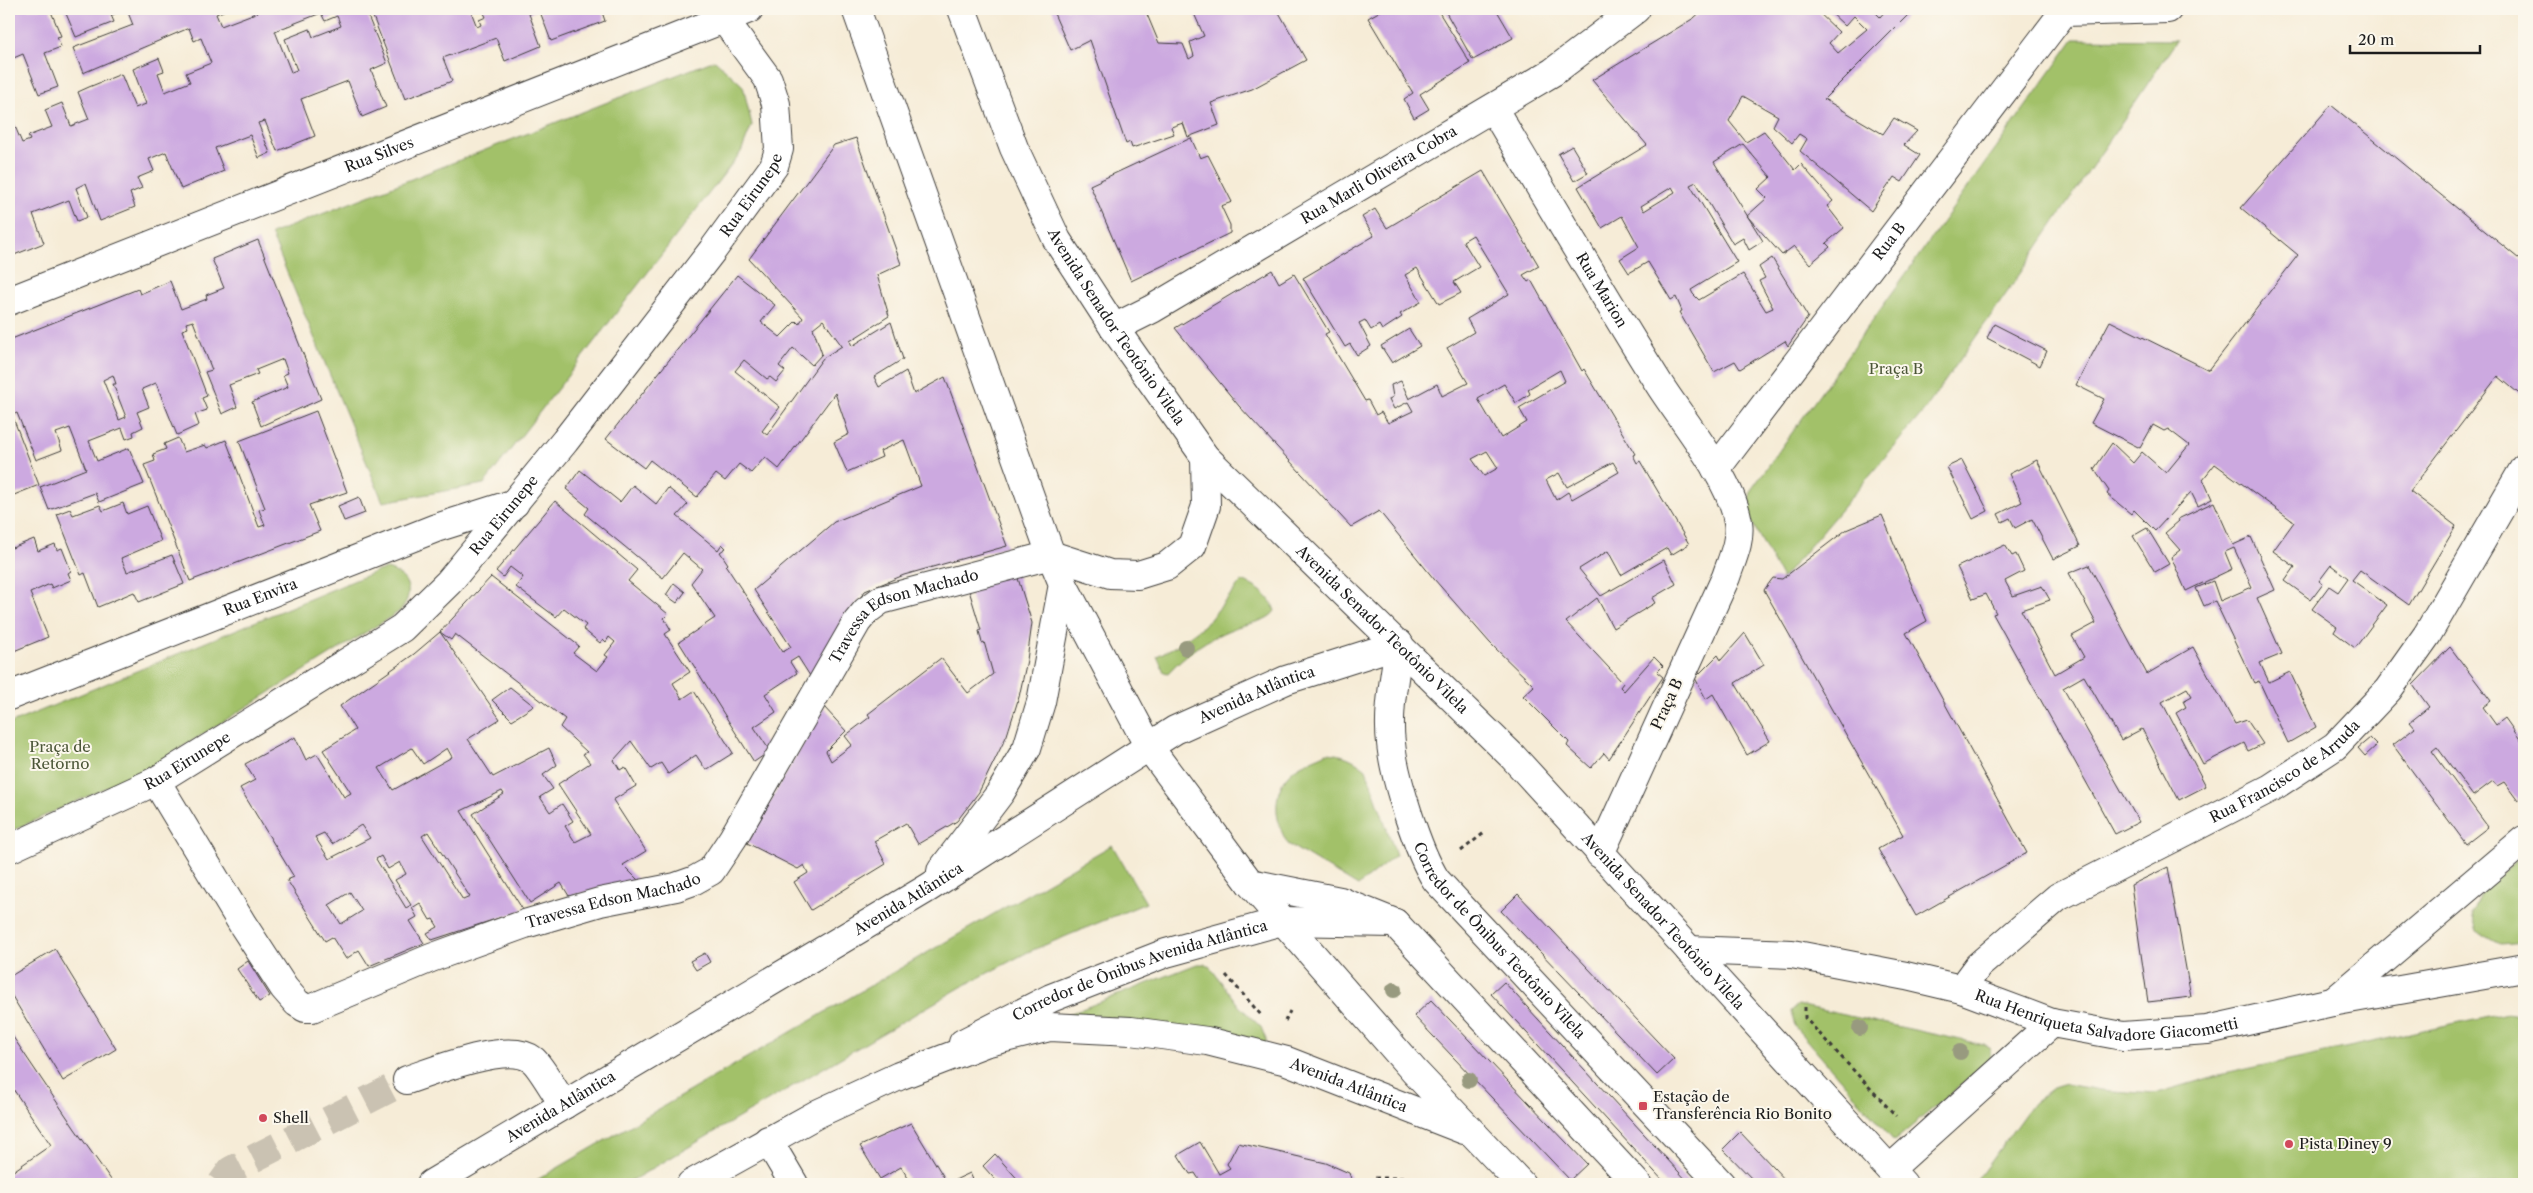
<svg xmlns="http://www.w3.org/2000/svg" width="2533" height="1193" font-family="'Libre Caslon Text',serif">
<rect width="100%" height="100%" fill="#fbf7ec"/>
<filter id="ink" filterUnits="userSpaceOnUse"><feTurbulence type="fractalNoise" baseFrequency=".02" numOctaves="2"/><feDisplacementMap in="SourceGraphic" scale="10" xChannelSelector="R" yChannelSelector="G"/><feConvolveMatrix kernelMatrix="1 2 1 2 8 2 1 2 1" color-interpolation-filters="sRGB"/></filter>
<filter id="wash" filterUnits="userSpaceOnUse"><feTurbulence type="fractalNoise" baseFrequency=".0096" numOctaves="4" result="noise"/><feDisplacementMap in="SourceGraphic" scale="20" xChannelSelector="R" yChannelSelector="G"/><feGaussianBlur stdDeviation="1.12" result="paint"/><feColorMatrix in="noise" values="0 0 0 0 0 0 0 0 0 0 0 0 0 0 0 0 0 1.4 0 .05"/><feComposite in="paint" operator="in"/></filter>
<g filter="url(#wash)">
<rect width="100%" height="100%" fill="#f6ecd7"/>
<g fill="#a2c169" stroke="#5f6e42">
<path d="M2074,39L2177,40L2013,284L1924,411L1782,579L1748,515L1751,490Z"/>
<path d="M715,60L743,86L752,125L741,152L484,484L383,502L271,234Z"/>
<path d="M387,569C409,575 415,593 400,611L149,768L9,832V724L377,571Z"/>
<path d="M1242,581C1257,587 1270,595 1275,611C1267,623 1245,623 1232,629C1207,639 1186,653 1168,673L1164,672L1157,656L1176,646L1206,624Z"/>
<path d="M1327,753C1343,754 1354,759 1366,769L1396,855L1358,886L1288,844C1275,823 1271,794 1289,774C1298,764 1315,759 1327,753Z"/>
<path d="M1112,845L1146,903L1028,952L963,986L626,1184H530Z"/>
<path d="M2524,855V942L2500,944L2477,931L2472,914L2481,891Z"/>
<path d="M1197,964H1205L1210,967L1239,1006L1261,1027L1266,1040L1265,1049L1071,1017L1069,1014Z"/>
<path d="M1798,1005L1984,1045L1990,1049L1991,1060L1894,1141L1795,1027L1791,1011Z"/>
<path d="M2507,1013L2524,1016V1184H1974L2033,1103L2053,1088L2066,1084L2100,1090L2154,1094L2219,1075Z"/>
</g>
<g id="blocks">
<g fill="#cca9e0" fill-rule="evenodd">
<path d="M9,9H50L61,36L57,37L61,47L45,53L58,87L39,94L23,54L9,60Z"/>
<path d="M64,9H154L156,14L163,12L162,9H228L216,14L221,26L266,9L267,11L273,9H365L387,63L371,70L386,107L362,117L348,81L301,99L315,136L277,151L265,121L258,123L270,153L259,158L250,135L215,148L224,171L181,189L166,152L149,159L154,171L137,178L142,188L130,193L135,207L100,221L86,183L76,188L87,217L77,221L69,200L33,214L44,243L9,257V112L22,143L30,140L28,136L52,127L45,110L62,103L71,126L89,119L78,92L89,87L121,74L135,108L146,104L133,69L159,58L164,71L158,73L165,92L190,82L186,73L211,63L201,38L194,41L189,28L83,73L73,48L133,25L127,10L111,15L114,22L76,37ZM321,13L325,21L337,16L341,26L313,37L310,29L285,39L297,70L291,72L275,31Z"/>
<path d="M370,9H470L477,27L481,25L479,20L486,17L482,9H601L605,21L551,41L539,9L529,14L541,46L505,61L496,38L443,58L452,81L405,99Z"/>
<path d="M1052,9H1153L1146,12L1159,43L1183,44L1189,59L1194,56L1190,42L1204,36L1192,9H1277L1306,60L1252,89L1211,103L1219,125L1188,137L1183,123L1171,127L1174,134L1132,148L1130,142L1126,144L1090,40L1070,50Z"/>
<path d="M1384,9H1437L1470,63L1420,94L1429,109L1414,118L1404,99L1413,93L1368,18Z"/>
<path d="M1444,9H1496L1513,38L1473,60Z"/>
<path d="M1704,9H1815L1839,32L1829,43L1838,53L1867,29L1854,16L1845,26L1827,9H1872L1880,17L1887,9H1914L1824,99L1883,134L1894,118L1917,131L1904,145L1920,155L1902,182L1894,177L1871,211L1800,151L1807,139L1799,134L1792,143L1773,126L1778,116L1743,96L1729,121L1746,142L1764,131L1795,170L1801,164L1833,201L1827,206L1844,228L1826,243L1830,247L1810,264L1794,246L1782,255L1747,216L1767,198L1758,189L1771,177L1743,144L1714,162L1763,241L1749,250L1743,238L1733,244L1696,182L1690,185L1737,262L1691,290L1693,294L1699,300L1743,274L1766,311L1773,308L1759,281L1765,278L1759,267L1772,258L1808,317L1788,346L1785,341L1740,369L1735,361L1714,372L1679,312L1682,311L1676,297L1671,300L1648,262L1629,273L1620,259L1639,247L1622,216L1602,228L1578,187L1647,145L1592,80L1694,18ZM1672,187L1675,192L1644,211L1641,206Z"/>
<path d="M2331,105L2524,263V398L2498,376L2410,491L2456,526L2409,605L2360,570L2352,580L2387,605L2355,648L2334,632L2337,627L2312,609L2329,586L2338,592L2348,578L2331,565L2319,581L2323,584L2311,600L2285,581L2295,567L2273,551L2294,522L2215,464L2203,479L2212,499L2198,506L2191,492L2155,531L2134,510L2131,514L2107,494L2109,491L2094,469L2112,443L2133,463L2142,452L2166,473L2189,445L2168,429L2164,431L2153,425L2140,448L2091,423L2104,399L2076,385L2110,321L2209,370L2298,255L2241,208Z"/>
<path d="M856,138L901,264L877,275L889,316L850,341L852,346L891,322L903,359L874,377L879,387L906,371L914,394L945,377L1007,546L904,575L865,591L850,612L812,679L798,657L790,662L797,673L765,694L776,712L754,727L770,751L754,762L679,642L715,618L691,583L702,569L683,553L663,578L585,514L589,508L566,489L580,470L620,502L633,485L656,504L668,488L688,504L677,516L718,550L722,544L726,548L720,552L728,564L726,566L783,652L791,647L754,590L834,522L921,486L904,440L880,451L882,457L847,472L834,442L849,434L835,393L779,469L765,457L751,473L739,464L725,481L716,474L697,497L650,460L644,468L606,439L737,275L775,305L761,322L780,337L796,321L799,324L803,318L749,259L834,145ZM823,320L842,346L823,358L767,435L762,431L780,407L735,371L744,360L767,379L770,377L776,382L785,371L779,366L793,348L812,365L822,354L813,328Z"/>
<path d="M1191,138L1200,158L1208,155L1232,202L1221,206L1230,225V233L1131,281L1090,185Z"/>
<path d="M1572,146L1588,173L1574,181L1558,154Z"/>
<path d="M1483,171L1539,266L1523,275L1528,282L1531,280L1582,371L1584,369L1635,454L1633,455L1637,463L1640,461L1689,544L1671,555L1667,548L1621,575L1608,551L1579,569L1601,596L1664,560L1676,584L1652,598L1655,603L1613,628L1597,598L1566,622L1623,683L1620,687L1624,691L1654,657L1663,666L1657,672L1663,677L1609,759L1604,753L1591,768L1567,746L1569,742L1523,696L1534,686L1490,643L1434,579L1379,511L1351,527L1239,406L1175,328L1272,270L1279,283L1294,274L1329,332L1325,334L1365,401L1368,400L1376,415L1381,412L1388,423L1413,411L1408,402L1394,409L1389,399L1393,397L1391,385L1401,381L1409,399L1437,384L1442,396L1468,383L1447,348L1474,332L1467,319L1509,294L1473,235L1463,241L1479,267L1454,282L1461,293L1439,304L1417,268L1405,275L1421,302L1400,314L1402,317L1382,330L1379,325L1371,330L1365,320L1359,323L1371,346L1357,355L1350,344L1345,347L1303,278L1374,236L1362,217L1375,209L1387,228ZM1560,370L1565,381L1519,408L1527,422L1501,438L1478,399L1504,384L1516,403L1530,394L1528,389ZM1487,451L1498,468L1484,476L1472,459ZM1613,462L1619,472L1572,499L1568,492L1556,500L1546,480L1559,473L1567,487Z"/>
<path d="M258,240L321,399L261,426L252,402L288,387L283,375L288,373L283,359L256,370L258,374L229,385L237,407L222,414L205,372L212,370L193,321L186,323L188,328L182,330L207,396L202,398L207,410L195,414L199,425L177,435L156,383L142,389L149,407L137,412L143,427L133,432L134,436L126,439L122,428L89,441L97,461L129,448L144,484L99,502L95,493L49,510L40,487L86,469L70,428L56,433L62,450L36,460L17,413L12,415L39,485L9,497V340L138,289L140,294L170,281L181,309L207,299L206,295L224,288L212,259ZM113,375L116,384H113L126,417L119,420L103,380Z"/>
<path d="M1994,324L2047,351L2040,366L1987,338Z"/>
<path d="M1409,329L1420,346L1392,363L1381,346Z"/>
<path d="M316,411L347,492L309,505L320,531L190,581L144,465L155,461L153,454L166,449L164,444L178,438L184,452L205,445L207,448L226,440L259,527L265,525L259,510L265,508L239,441Z"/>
<path d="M1962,460L1988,511L1973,519L1947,467Z"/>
<path d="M2037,460L2080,546L2053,559L2032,519L2015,528L2010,518L2002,522L1998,514L2022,502L2009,474Z"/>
<path d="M359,497L365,513L344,521L338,506Z"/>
<path d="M555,501L637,570L628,581L668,614L664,618L671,630L665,634L690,672L673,683L682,699L694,691L733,753L706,770L696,755L668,774L661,763L651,769L631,741L614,760L620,770L625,767L636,786L613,800L646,851L623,865L638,880L569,896L561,883L530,903L473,814L504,794L502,791L461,811L523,910L432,940L427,933L438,927L433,919L430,920L420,903L412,908L417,917L410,921L424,943L369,966L359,950L346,959L332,937L325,941L287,880L294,877L240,788L255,780L245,764L295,737L306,760L317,754L344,797L351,793L323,750L355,730L340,706L414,654L440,632L500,719L468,739L493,777L549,748L557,765L543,775L553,789L540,797L550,812L562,804L573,821L565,826L575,842L591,834L558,784L590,763L583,754L587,752L560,727L565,719L455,634L451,640L440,632L491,577L579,646L573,653L597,671L608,657L605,655L615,642L609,637L606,642L603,639L600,643L583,629L586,625L564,608L556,617L516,587L523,577L510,567L503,577L496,571ZM412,748L423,764L447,748L452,757L393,790L379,768ZM361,825L370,838L329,859L315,837L324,833L332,844ZM428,832L470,897L463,900L422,836ZM381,856L388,869L400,862L406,874L395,880L411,905L406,908L376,859ZM350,892L362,911L341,924L329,905Z"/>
<path d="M2214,502L2233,545L2251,537L2275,590L2257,598L2282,654L2260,663L2269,682L2290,672L2316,727L2288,743L2259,681L2254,683L2215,601L2204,606L2196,588L2213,581L2220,601L2252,587L2234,548L2225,552L2232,569L2186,591L2171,557L2180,550L2165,533L2179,521L2178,519Z"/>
<path d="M123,503L127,514L147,506L161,541L121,558L127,572L172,555L184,584L139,602L134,592L98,607L85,573L81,575L57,514L70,509L73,515L100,505L103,511Z"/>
<path d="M1882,515L1927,621L1906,633L2027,853L1916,916L1878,849L1903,835L1764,590L1773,578L1782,579L1846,530Z"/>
<path d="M2147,528L2169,564L2155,572L2133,536Z"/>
<path d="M9,539L12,548L34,539L38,551L55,544L57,550L62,548L71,571L68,573L71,580L52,588L50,584L30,593L48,637L9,653Z"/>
<path d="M2005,545L2012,556L2016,554L2024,571L2005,581L2013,596L2042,586L2050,600L2021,610L2055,674L2084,657L2072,636L2096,623L2069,573L2089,565L2147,674L2193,647L2235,724L2247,720L2263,744L2248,751L2244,743L2203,764L2176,713L2186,707L2183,701L2192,696L2187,688L2162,702L2206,786L2179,800L2142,729L2121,740L2084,676L2063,688L2139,822L2115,834L1993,614L1996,613L1986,594L1973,599L1957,567Z"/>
<path d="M1016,572L1032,623L1027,660L1019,697L1007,735L979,792L957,821L918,844L906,823L874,841L886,864L811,910L794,882L808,873L804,865L798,869L747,843L824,707L846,731L826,751L831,761L852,745L845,736L870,717L868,714L941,658L968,693L993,674L984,642L982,643L979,631L981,630L968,587Z"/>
<path d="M674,583L685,592L677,603L666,595Z"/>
<path d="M1745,633L1764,665L1735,683L1770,741L1747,755L1713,694L1706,699L1695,678L1718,655L1721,660Z"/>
<path d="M2450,647L2491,701L2483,707L2496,725L2505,718L2524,745V796L2518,801L2504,782L2497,786L2493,781L2473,796L2437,747L2432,751L2488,827L2466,844L2393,745L2415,728L2410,722L2429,707L2413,685Z"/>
<path d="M510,687L534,706L512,720L492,700Z"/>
<path d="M2370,738L2377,745L2365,756L2358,748Z"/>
<path d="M2168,867L2191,997L2148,1002L2131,885Z"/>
<path d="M1518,894L1674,1059L1657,1075L1501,911Z"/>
<path d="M55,949L116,1049L63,1081L9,991V977Z"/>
<path d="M705,953L710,962L696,970L690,961Z"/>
<path d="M248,961L270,996L259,1002L237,969Z"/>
<path d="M1504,982L1690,1184H1666L1491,994Z"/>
<path d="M1431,1000L1587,1164L1570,1180L1414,1016Z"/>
<path d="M9,1031L75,1129L114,1184H9V1174L51,1145L9,1083Z"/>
<path d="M911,1123L948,1184H898L908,1178L901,1167L880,1179L860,1146Z"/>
<path d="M1740,1132L1789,1184H1757L1723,1149Z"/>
<path d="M1200,1142L1219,1174L1230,1168L1227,1164L1238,1143L1326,1163L1349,1173L1353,1184H1202L1195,1173L1190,1174L1178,1155Z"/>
<path d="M995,1154L1022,1184H999L983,1166Z"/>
<path d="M970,1173L975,1184H957L955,1180Z"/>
</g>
</g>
</g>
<g filter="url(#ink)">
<use href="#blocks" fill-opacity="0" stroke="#3d3b38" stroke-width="1"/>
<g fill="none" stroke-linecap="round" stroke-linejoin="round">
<path stroke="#cac2b2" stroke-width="28" stroke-dasharray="28 14" stroke-linecap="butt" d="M221,1184L231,1170L407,1080"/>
<g stroke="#3d3b38" stroke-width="30">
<g id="minor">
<path d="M2064,12L2168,9"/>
<path id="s1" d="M1493,108C1548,200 1602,293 1659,384C1683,422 1731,478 1738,522C1741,541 1732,559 1726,577L1600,854"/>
<path id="s2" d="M9,301L749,9"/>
<path id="s3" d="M1114,328L1152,309L1553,72L1636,9"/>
<path id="s4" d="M1716,469L2066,9"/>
<path id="s5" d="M1399,644C1395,676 1387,711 1391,743C1394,777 1418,852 1436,880L1721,1184"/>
<path id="s6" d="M9,696L436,528L515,503"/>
<path id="s7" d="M156,781L243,925L284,988L297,1003L305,1008H312L431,958L525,924L600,902L676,887L693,881L711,871L733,838L857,622L866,611L881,600L1051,555"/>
<path id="s8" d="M9,849L156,781L402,628L449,582L565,441L712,251L774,166L779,149L776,104L768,79L724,19"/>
<path d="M1250,883L1340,901L1395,923L1637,1184"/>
<path id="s9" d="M1689,950L1792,954L1906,976L1961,989L2052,1023L2123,1036L2207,1030L2332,1002L2524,968"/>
<path id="s10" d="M1961,989L1978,966L2058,897L2271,788L2335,746L2388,690L2427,635L2524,468"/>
<path d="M2333,1002L2524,840"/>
<path id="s11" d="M963,1043L1051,998L1166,953L1282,921L1395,923"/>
<path d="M407,1080C434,1071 509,1040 533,1060C542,1068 556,1094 564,1105"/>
<path d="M768,1140L794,1184"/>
<path d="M1890,1169L2052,1023"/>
</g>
</g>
<g stroke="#3d3b38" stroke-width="30">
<g id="major">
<path d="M856,9L1051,555L1063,584L1149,747L1250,883L1414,1071L1521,1184"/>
<path id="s12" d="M962,9L1014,148L1057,240L1114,328L1205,457L1513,757L1903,1184"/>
<path d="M1051,555L1110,574L1138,575L1167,566L1192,546L1206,506L1205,457"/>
<path d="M941,871L1001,792L1027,748L1041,702L1063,584"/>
<path id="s13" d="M431,1184L928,888L1175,730L1286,680L1399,644"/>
<path id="s14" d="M691,1184L819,1113L899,1076L985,1043L1050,1027L1131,1031L1207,1041L1287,1061L1464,1130"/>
</g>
</g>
<g stroke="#3d3b38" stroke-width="3" stroke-dasharray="4 4" stroke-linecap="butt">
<path d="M1461,851L1484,833"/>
<path d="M1226,975L1261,1015"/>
<path d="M1805,1007V1018L1896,1116"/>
<path d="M1285,1021L1290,1011"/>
<path d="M1375,1178H1413L1421,1184"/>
</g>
<use href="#minor" stroke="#fff" stroke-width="28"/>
<use href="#major" stroke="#fff" stroke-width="28"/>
</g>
<g fill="#989a7f">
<circle cx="1186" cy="648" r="8"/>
<circle cx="1394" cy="990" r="8"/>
<circle cx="1860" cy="1028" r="8"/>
<circle cx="1960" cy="1052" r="8"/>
<circle cx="1469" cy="1080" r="8"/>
</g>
</g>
<g fill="#d1495b" stroke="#fbf7ec" stroke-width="2">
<rect x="1638" y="1101" width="10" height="10" rx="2.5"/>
<circle cx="263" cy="1118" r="5"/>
<circle cx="2289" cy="1144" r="5"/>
</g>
<g text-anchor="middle" stroke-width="4" stroke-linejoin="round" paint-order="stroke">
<g font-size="15" fill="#1c1c1c" stroke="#fbf7ec">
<text dy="5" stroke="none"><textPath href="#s2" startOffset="398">Rua Silves</textPath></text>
<text dy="5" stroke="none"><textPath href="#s3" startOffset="306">Rua Marli Oliveira Cobra</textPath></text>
<text dy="5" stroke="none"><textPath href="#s8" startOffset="1009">Rua Eirunepe</textPath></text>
<text dy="5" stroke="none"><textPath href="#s4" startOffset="286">Rua B</textPath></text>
<text dy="5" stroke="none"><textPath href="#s1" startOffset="212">Rua Marion</textPath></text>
<text dy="5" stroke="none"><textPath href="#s12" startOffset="355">Avenida Senador Teotônio Vilela</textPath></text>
<text dy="5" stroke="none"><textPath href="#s8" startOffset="604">Rua Eirunepe</textPath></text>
<text dy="5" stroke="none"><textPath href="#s6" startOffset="270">Rua Envira</textPath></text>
<text dy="5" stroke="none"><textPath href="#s7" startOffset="1035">Travessa Edson Machado</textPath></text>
<text dy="5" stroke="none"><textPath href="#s12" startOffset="760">Avenida Senador Teotônio Vilela</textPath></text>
<text dy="5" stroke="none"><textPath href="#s13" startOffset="961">Avenida Atlântica</textPath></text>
<text transform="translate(1667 704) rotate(-65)" y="5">Praça B</text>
<text dy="5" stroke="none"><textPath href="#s8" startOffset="199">Rua Eirunepe</textPath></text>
<text dy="5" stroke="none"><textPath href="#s10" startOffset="394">Rua Francisco de Arruda</textPath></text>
<text dy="5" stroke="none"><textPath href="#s13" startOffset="556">Avenida Atlântica</textPath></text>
<text dy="5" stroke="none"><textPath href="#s7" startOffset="600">Travessa Edson Machado</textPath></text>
<text dy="5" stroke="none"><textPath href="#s12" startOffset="1165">Avenida Senador Teotônio Vilela</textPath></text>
<text dy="5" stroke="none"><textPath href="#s5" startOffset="331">Corredor de Ônibus Teotônio Vilela</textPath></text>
<text dy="5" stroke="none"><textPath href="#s11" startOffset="192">Corredor de Ônibus Avenida Atlântica</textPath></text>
<text dy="5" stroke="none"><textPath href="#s9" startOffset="426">Rua Henriqueta Salvadore Giacometti</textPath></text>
<text dy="5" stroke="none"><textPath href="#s14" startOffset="700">Avenida Atlântica</textPath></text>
<text dy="5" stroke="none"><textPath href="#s13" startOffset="151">Avenida Atlântica</textPath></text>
</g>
<g font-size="15" fill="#4b5637" stroke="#fbf7ec">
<text x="1896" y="374">Praça B</text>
<text x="60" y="752">Praça de<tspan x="60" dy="17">Retorno</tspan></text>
</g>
<g font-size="15" fill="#1c1c1c" stroke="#fbf7ec" text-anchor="start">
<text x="1653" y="1102">Estação de<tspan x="1653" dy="17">Transferência Rio Bonito</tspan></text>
<text x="273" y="1123">Shell</text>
<text x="2299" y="1149">Pista Diney 9</text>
</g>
</g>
<rect width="2533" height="1193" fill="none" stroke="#fbf7ec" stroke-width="30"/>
<path d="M2350 45v8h130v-8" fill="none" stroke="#1c1c1c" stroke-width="2.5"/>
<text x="2358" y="45" font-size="15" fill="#1c1c1c" stroke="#fbf7ec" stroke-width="4" paint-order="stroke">20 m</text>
</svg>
